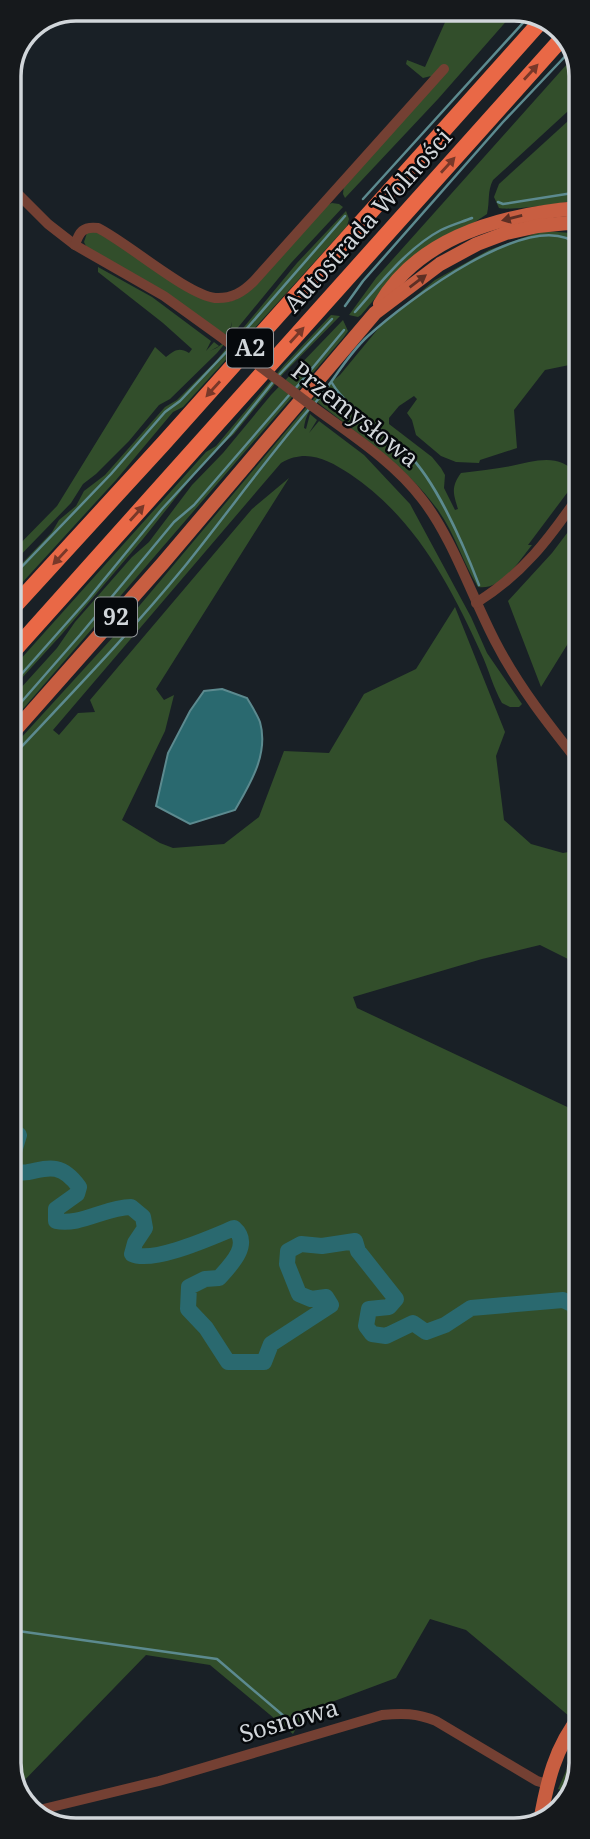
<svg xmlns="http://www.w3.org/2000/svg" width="590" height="1839" font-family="'Noto Serif',serif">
<rect width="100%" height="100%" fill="#192026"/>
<g fill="#324e2b">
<path d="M451,9H517L438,99L345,198L343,194L344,184L431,76L423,78L406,64L407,60L425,67Z"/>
<path d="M576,54L579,59V101L493,180C487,192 490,201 487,214L394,276L361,315L358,317L349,315L376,278Z"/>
<path d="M579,111V200C565,203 510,211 499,208L494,197L499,184Z"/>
<path d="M332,203L339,204L343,207L291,263L217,353L170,399L159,405L129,441L96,474L83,484L71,503L9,567V555L57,506L155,347L166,357C175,350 179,347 189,353L192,349L163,323L98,272V267L152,297L211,341L206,351L214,342L219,346L210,351C225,345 230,337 232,322L228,336L87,248L84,242L87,233L92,231L100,234L209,301C223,303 233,303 245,294L327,205Z"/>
<path d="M346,211L349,219L347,226L183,407L173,412L116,480L10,596L9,577L52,532L59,520L76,506L84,491L105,475L165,407L177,400L215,362L297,263Z"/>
<path d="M542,231L572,233L579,241V363L545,370L514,410L517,448L480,460L479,463L456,462L441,456L416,435L412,420L407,413L417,399L414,396L399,406L389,418V424L432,457L441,468L445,475L444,488L455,510L458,509C453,493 451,487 461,473C478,471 494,469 511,466C535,461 560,452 577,475L573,485L528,545H532C519,561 501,591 478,587C463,563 455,534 438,510C406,466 360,436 317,402L334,394C316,401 307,408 304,428L306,429L310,414L317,420L309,433L319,421L364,455L410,504L471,617L487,653L522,704L519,707H510L502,703C493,687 489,670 481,653C450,584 414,517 350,474C328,460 307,448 281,463L53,730L59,735L78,713L95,712L90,700L252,509L289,478L156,689L164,700L174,695L165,731L122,820L160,843L173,848L224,844L259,817L284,751L329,753L364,694L416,669L455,607L505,732L496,756L504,820L531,844L563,853L580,850V913L573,918L580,941V965L540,945L482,959L353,997L357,1008L580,1113L581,1702L569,1716L466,1630L430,1619L396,1678L305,1712L293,1734L210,1665L146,1655L16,1789L11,1780L10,750L114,636L297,418L323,388L340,375L382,324L435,280L489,250Z"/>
<path d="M331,315L340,316L283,374L234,434L211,455L181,491L143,539L62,634L10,691V671L206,452L216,446L284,365Z"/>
<path d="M343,320L348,331L343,338L10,724V700L57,648L75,622L132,557L149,542L192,485L223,453L271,395Z"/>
<path d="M580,516V624L541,687L508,601L552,553Z"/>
<path d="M581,1737V1764L571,1793L558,1789Z"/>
</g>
<path fill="#2a696f" stroke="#5c8a8f" stroke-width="2" d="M222,689L247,698C251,705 257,714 260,722C269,754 250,784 235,810L190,824L156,806L168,753L190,711L204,691Z"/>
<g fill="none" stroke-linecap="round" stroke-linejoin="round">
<g stroke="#5c8a8f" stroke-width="2.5">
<path d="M363,199L532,13"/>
<path d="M498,202L503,204L579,192"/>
<path d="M345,306L363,281L503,122L573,48"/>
<path d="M355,312C380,284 407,248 441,230C451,225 462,222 472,218"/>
<path d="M235,342L345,216"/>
<path d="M277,377L332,319"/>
<path d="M332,383C345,406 387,433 407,453C436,481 464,546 479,585"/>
<path d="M295,389L344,330"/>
<path d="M315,403C333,382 347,355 368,336C404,303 534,203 579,246"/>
<path d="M9,580L111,474L165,412L180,401L231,347"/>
<path d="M10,687L88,599L162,509L230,435L273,382"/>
<path d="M10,715L80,635L174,522L194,505L290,394"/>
<path d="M10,759C69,696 130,633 185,566C227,514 266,459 310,408"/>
<path d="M11,1630L217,1659L292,1723"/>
<path d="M557,1797L569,1799"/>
</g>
<g stroke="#2a696f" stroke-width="16">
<path d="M10,1128L19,1135L10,1165"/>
<path d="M10,1166C28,1187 51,1147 79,1187L77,1194L56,1209V1221C80,1226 106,1207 131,1207L143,1217L145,1228L135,1243L132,1254C153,1264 212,1237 234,1228C252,1244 231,1265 219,1278L205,1279L189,1287L188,1309L206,1328L228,1362H264L271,1344L331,1305L326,1297L311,1299L299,1294L287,1264L288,1251L301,1244L322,1246L355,1241L358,1251L396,1299L389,1307L369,1309L366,1326L372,1334L386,1336L413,1323L426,1332L445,1325L471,1308L563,1300L574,1305L581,1326"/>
</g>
<g stroke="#744033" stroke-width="10">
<path d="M9,185L48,224L75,245L164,296L225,340"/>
<path d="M75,245C79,232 83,226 98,228C128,243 186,294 215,298C232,299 243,292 254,281L444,69"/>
<path d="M312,406C350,434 393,461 422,499C452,537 472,597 495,641C518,686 549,725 580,764"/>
<path d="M476,603C523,574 549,539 580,494"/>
<path d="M31,1812L159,1781L382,1715C402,1713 417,1713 436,1721L537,1781L547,1784"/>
</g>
<g stroke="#c85e41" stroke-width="14">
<path d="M380,304C420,235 506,214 579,208"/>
<path d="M10,736L163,563L375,313L440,264L477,244L506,233L538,226L568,223L579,227"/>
<path d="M540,1822C547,1782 555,1747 581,1715"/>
</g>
<g stroke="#e96846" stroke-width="16">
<path d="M10,611L163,444L543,19"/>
<path d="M10,655L565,35"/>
</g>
<path stroke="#744033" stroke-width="10" d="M225,340L312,406"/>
</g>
<defs><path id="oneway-solid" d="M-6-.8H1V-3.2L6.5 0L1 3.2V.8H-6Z" transform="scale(1.75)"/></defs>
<g fill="#783829">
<use href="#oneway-solid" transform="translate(531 72) rotate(-48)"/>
<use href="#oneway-solid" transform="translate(448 165) rotate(-48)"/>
<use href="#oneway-solid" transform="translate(297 335) rotate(-48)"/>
<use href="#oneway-solid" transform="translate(213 389) rotate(132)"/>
<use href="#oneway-solid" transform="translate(137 513) rotate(-48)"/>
<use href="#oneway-solid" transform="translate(60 557) rotate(133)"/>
</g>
<g fill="#5d2f24">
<use href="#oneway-solid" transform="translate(512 218) rotate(166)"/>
<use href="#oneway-solid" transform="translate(418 281) rotate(-37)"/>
</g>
<g text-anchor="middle" stroke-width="5" stroke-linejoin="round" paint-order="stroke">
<g fill="#06090c" stroke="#94989c" stroke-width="2">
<rect x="227" y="328.5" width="46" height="39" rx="5"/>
<rect x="95" y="597.5" width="42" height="39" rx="5"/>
</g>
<g font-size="23" font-weight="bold" fill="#d1d6da">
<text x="250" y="356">A2</text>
<text x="116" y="625">92</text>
</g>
<g font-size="24" fill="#d1d6da" stroke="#06090c">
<text transform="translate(368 221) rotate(-48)" y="8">Autostrada Wolności</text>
<text transform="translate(355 415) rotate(38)" y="8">Przemysłowa</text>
<text transform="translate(289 1721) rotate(-16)" y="8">Sosnowa</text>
</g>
</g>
<path d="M0 0H590V1839H0ZM76 21H514A55 55 0 0 1 569 76V1763A55 55 0 0 1 514 1818H76A55 55 0 0 1 21 1763V76A55 55 0 0 1 76 21Z" fill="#16191c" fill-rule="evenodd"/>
<path fill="none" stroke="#d1d6da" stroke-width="3.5" d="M76 21H514A55 55 0 0 1 569 76V1763A55 55 0 0 1 514 1818H76A55 55 0 0 1 21 1763V76A55 55 0 0 1 76 21Z"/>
</svg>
